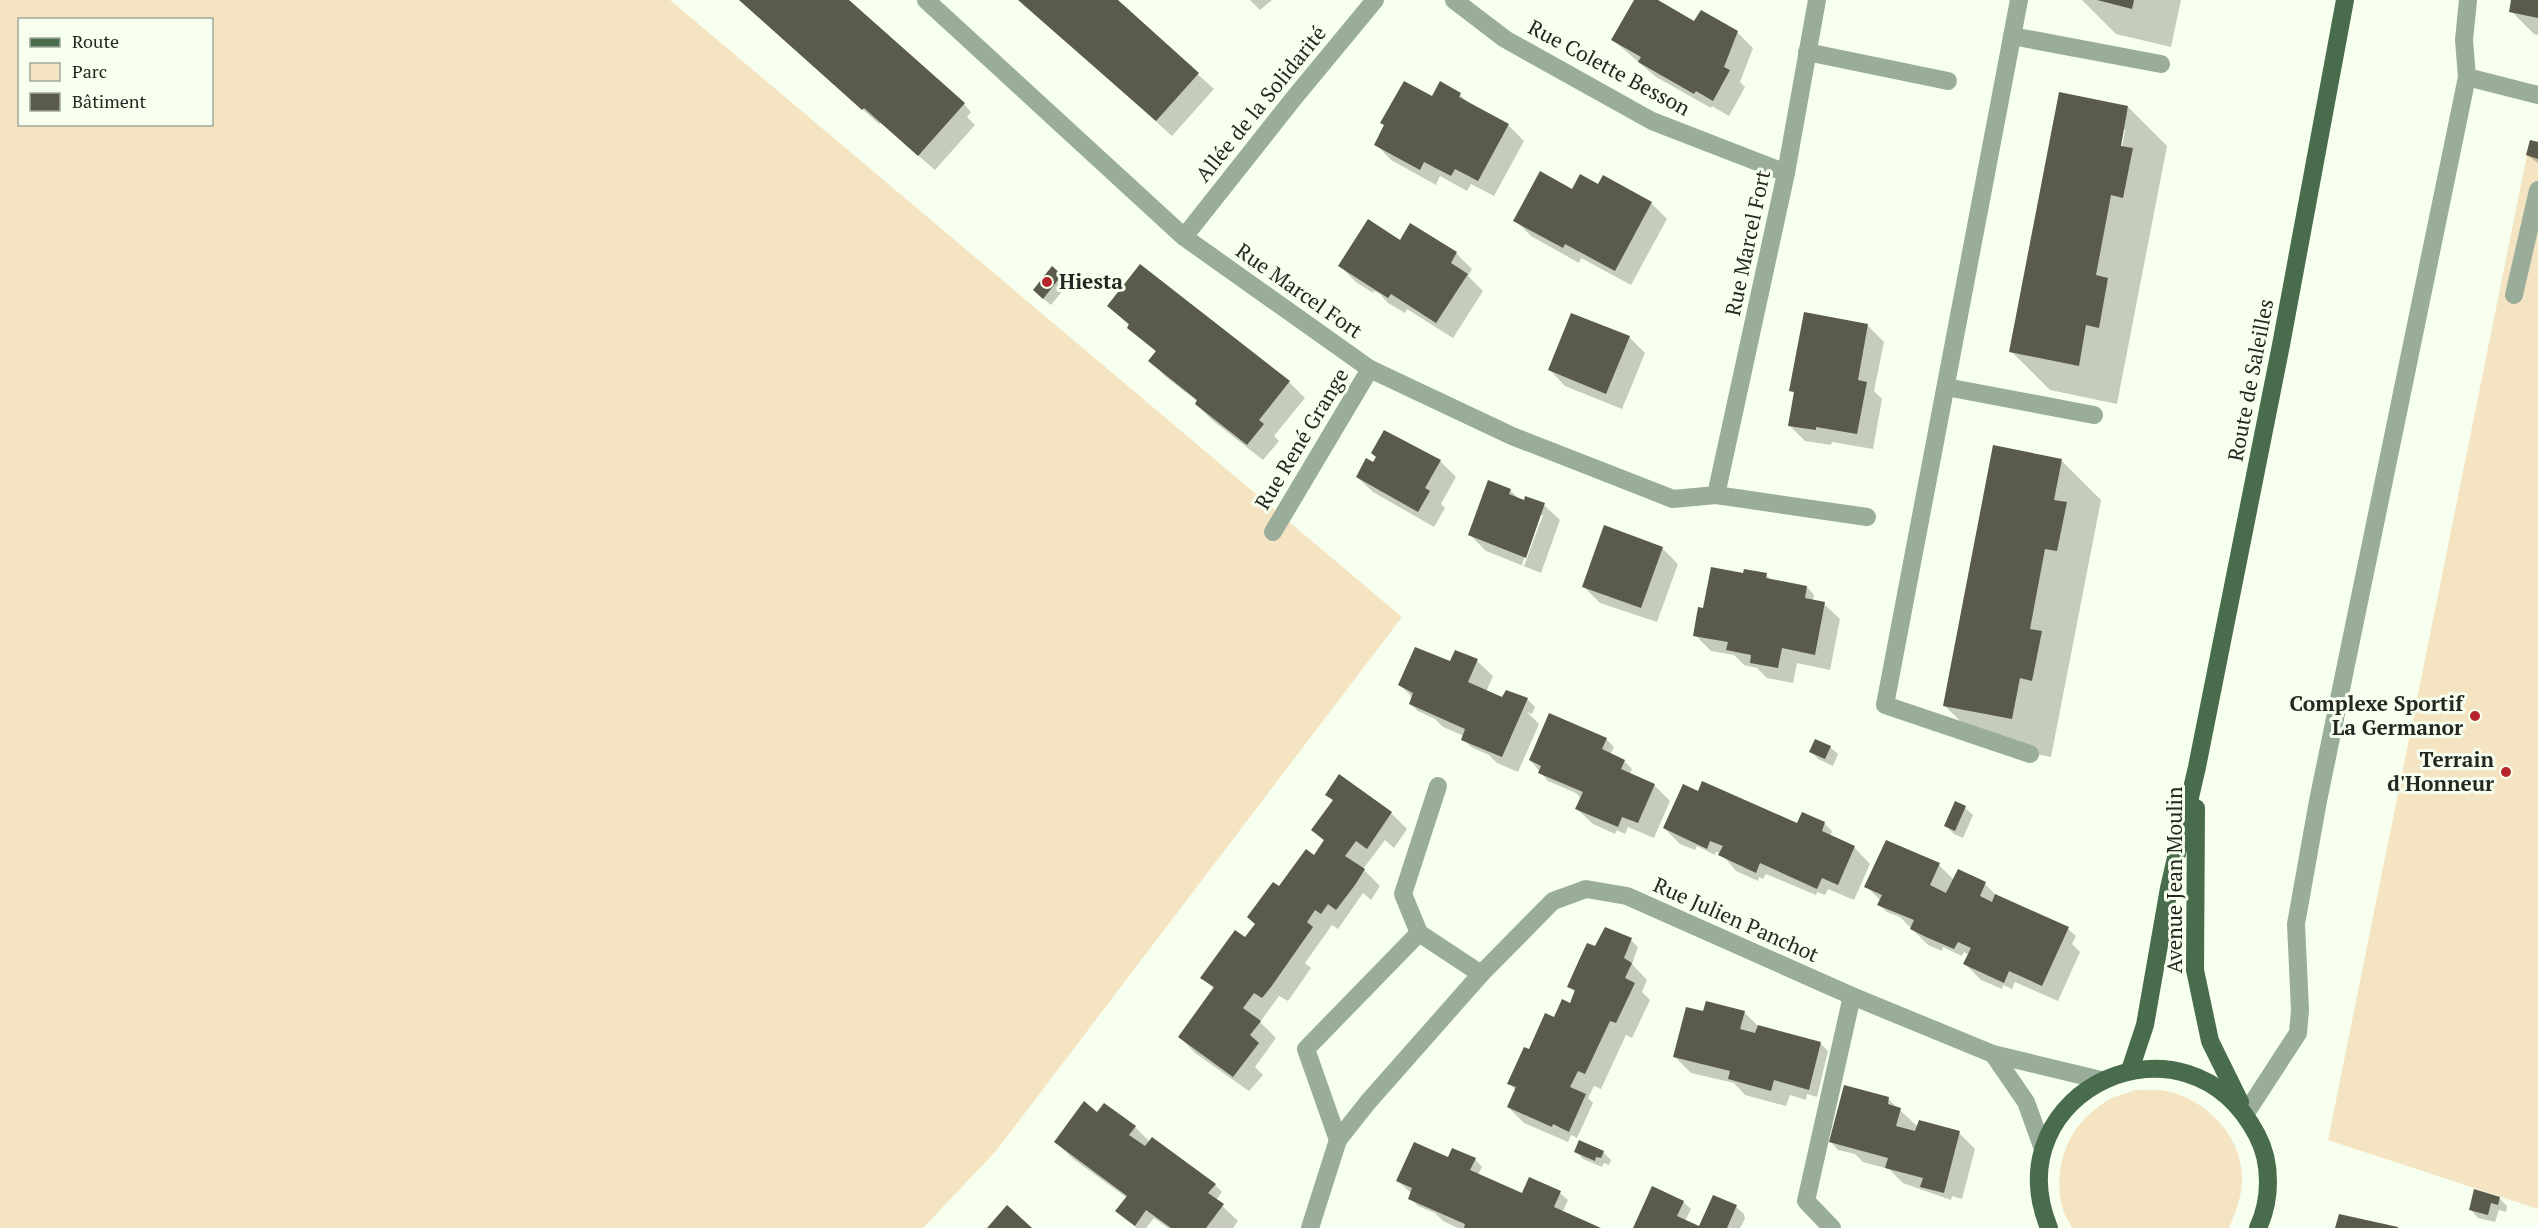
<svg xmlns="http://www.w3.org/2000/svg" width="2538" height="1228" font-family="'PT Serif',serif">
<rect width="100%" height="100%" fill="#f7ffee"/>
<g fill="#f5e4c2" fill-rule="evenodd">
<path d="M0,0H670L1402,617L996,1151L923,1228H0ZM20,20H212V124H20Z"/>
<path d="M2530,140L2538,142V1209L2328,1140Z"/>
<path d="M2135,1090C2146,1090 2158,1089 2167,1091C2206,1100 2240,1134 2242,1175C2243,1194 2236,1211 2229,1228H2072C2068,1220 2062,1211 2061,1202C2054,1161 2070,1124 2105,1102C2114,1096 2125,1094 2135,1090Z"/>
</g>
<g fill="#0003" fill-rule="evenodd">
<path d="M739,0H847L964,104L971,112L967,117L975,125L935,170L881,123L879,124Z"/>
<path d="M1020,0H1116L1214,89L1172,136Z"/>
<path d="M1250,0H1272L1260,10Z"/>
<path d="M1636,0H1655L1695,23L1737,32L1753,48L1740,82L1745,87L1729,116L1712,106L1711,108L1656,77L1613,40Z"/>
<path d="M2082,0H2181L2171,47L2116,34Z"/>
<path d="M2513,0H2538V35L2534,34L2511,11Z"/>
<path d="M1440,83L1460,95L1471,105L1509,126L1524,141L1494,196L1471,184L1467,191L1440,176L1436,185L1391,160L1376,144L1386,127L1382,123L1433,98Z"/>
<path d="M2128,107L2167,146L2117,404L2050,390L2011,351ZM2122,129L2125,130L2114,191Z"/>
<path d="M2538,143V163L2527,155Z"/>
<path d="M1598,186L1651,203L1667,219L1631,285L1581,258L1579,263L1531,236L1515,220L1572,191Z"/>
<path d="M1401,242L1456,253L1472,269L1468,276L1483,291L1453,338L1407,309L1405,313L1388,303L1380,294L1374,291L1373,293L1356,282L1340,266Z"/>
<path d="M1061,276L1069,283L1051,305L1042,298Z"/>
<path d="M1109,306L1289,382L1305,398L1274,436L1279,441L1263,460L1212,420L1196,404L1198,402L1166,377L1150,361L1157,353Z"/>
<path d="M1805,314L1868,326L1884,342L1874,391L1882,399L1873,449L1832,442L1831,445L1805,441L1789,425L1795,394L1791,390Z"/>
<path d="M1629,337L1645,353L1622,409L1565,386L1550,370Z"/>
<path d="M1440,461L1456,477L1441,504L1445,508L1434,527L1373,492L1357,477L1374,464Z"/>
<path d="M2062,461L2101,500L2051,757L1983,744L1944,705Z"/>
<path d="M1510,490L1521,501L1544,505L1560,520L1541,573L1486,551L1470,535ZM1539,515H1543L1524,566L1522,565Z"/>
<path d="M1662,548L1678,564L1657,622L1600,603L1584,587Z"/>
<path d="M1744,575H1766L1772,581L1807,587L1814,595L1813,602L1824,604L1840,619L1830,670L1797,663L1793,683L1767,678L1757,668L1744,665L1734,655L1711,651L1695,635L1704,610Z"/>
<path d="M1477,661L1493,676L1486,692L1508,702L1527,699L1535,707L1532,714L1527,712L1539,724L1518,772L1497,763L1489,755L1471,747L1463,739L1464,736L1443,727L1435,719L1418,711L1410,704L1413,698L1400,685L1450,663Z"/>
<path d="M1606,739L1614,747L1610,755L1624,761L1632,769L1630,774L1654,785L1670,801L1654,838L1628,827L1625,834L1617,830L1615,834L1593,824L1577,809L1581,798L1576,793L1548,781L1530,760Z"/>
<path d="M1830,747L1838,754L1833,766L1818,759L1811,751Z"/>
<path d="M1339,776L1391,813L1407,829L1394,848L1385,840L1363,869L1380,886L1371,900L1363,893L1338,929L1332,925L1305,963L1311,968L1288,1001L1279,996L1260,1022L1276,1038L1255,1067L1263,1075L1249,1091L1195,1053L1180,1037L1214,989L1202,978L1246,939L1280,888L1314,857L1325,842L1313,830L1333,801L1327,794Z"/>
<path d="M1956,803L1965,808L1973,815L1963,838L1954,834L1946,826Z"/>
<path d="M1824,823L1832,831L1830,837L1855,848L1870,864L1854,900L1828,889L1825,895L1817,892L1816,895L1766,874L1763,879L1759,877L1758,881L1736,871L1721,853L1716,852L1715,855L1697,846L1695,850L1680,844L1664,828L1805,827Z"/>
<path d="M1939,865L1954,880L1958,871L1985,884L1999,898L2068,929L2076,936L2072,944L2080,952L2058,1001L2015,982L2012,989L2003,985L2002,989L1981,980L1965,964L1969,955L1964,952L1962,956L1943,947L1942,951L1928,945L1900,917L1887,912L1879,905L1881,901L1866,886Z"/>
<path d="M1631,940L1638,947L1632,964L1647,980L1642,992L1650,1000L1632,1038L1626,1035L1601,1089L1594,1086L1588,1098L1593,1103L1577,1138L1571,1135L1568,1142L1524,1123L1508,1107L1516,1091L1509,1083L1529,1051L1555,1019L1570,1005L1576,993L1569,987L1601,951Z"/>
<path d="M1744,1012L1759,1027L1820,1043L1828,1051L1817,1097L1807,1094L1806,1100L1790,1095L1786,1106L1745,1095L1734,1083L1691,1073L1675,1057L1709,1015Z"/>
<path d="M1888,1099L1918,1127L1959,1133L1975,1149L1962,1199L1952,1196L1951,1200L1903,1183L1889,1169L1863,1162L1855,1154L1838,1150L1831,1142Z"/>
<path d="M1098,1114L1135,1127L1150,1142L1215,1185L1222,1192L1216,1200L1238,1221L1233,1228H1168L1154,1218L1146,1228H1137L1124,1218L1117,1211L1127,1198L1072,1158L1056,1142Z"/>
<path d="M1576,1151L1603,1152L1611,1160L1609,1165L1604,1163L1602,1167L1583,1159Z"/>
<path d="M1475,1159L1482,1167L1478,1175L1523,1195L1560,1193L1568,1200L1562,1213L1597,1228H1458L1443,1221L1435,1213L1418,1206L1410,1198L1412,1194L1398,1181L1455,1162Z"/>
<path d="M1714,1197L1736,1207L1744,1214L1745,1219L1740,1228H1635L1683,1202L1691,1209L1685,1221L1699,1228Z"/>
<path d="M2499,1198L2507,1206L2506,1212L2499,1210L2495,1222L2478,1218L2471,1210Z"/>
</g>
<g fill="#5b5b4c">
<path d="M739,0H849L965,103L918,156L864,108L862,110Z"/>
<path d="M1018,0H1118L1199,73L1156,121Z"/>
<path d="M1634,0H1658L1694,21L1701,10L1738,31L1724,67L1730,70L1713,101L1696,91L1694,94L1638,62L1641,57L1611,40Z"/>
<path d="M2097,0H2134L2132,9Z"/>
<path d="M2511,0H2538V18L2509,12Z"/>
<path d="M1404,81L1432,96L1440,81L1461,93L1459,97L1509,124L1478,181L1455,169L1451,176L1424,162L1420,170L1374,145L1384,125L1380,123Z"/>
<path d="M2059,92L2128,106L2121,146L2133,148L2123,198L2111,195L2096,275L2108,278L2099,328L2086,325L2079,366L2009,352Z"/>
<path d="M2530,140L2538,142V159L2526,155Z"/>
<path d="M1540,171L1572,189L1580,174L1598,184L1603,175L1652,202L1615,271L1565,244L1563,248L1513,221Z"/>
<path d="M1368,219L1400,240L1410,223L1457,252L1451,263L1468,274L1436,323L1391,294L1388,298L1338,266Z"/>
<path d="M1140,264L1290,381L1259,420L1264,424L1247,445L1195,404L1197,400L1148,361L1156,351L1127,328L1129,324L1107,306Z"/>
<path d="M1052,266L1062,275L1043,299L1033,290Z"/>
<path d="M1804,312L1868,324L1858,380L1867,382L1857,434L1816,427V430L1788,426L1794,392L1789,391Z"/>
<path d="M1571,313L1630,336L1606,394L1548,370Z"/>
<path d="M1384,430L1441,460L1425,488L1430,491L1418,512L1356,477L1366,458L1373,462L1376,457L1371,453Z"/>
<path d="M1993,445L2062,459L2054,500L2067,502L2057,551L2045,549L2030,629L2042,631L2032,681L2020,678L2012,719L1943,706Z"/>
<path d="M1488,480L1511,489L1509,494L1524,500L1525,496L1545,503L1526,558L1468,535Z"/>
<path d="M1604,525L1663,547L1641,608L1582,587Z"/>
<path d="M1711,567L1743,573L1744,569L1767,573L1766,578L1807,586L1805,598L1825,602L1815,655L1782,648L1778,668L1750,663L1751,655L1726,650L1728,642L1693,636L1698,607L1703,608Z"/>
<path d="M1415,647L1450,661L1455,650L1478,659L1468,682L1502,697L1506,690L1528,698L1502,757L1461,740L1465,729L1409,704L1413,693L1398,685Z"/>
<path d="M1549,713L1607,738L1602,749L1625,760L1621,769L1655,784L1638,823L1622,817L1618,827L1575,809L1583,792L1538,773L1541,766L1529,760Z"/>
<path d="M1815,739L1831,746L1825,759L1809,752Z"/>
<path d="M1339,774L1392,812L1367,849L1356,841L1345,856L1365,869L1355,885L1336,910L1328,904L1321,914L1315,910L1307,922L1313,927L1271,987L1262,998L1254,993L1243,1008L1261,1021L1250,1035L1259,1043L1233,1077L1178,1037L1214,987L1200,978L1235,930L1245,937L1255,924L1247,917L1273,882L1279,886L1306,849L1314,855L1324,840L1311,830L1333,800L1325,795Z"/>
<path d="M1702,781L1797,823L1802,812L1825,822L1822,831L1855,846L1838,885L1822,878L1817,889L1760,863L1756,873L1718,855L1723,846L1710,841L1707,849L1663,828L1683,784L1698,791Z"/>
<path d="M1955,801L1966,806L1955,831L1944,826Z"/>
<path d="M1886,840L1940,863L1930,885L1946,893L1958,869L1986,882L1980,896L1992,902L1995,894L2069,927L2042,986L2009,971L2004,983L1963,964L1971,948L1958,942L1954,949L1926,937L1910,929L1914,920L1877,905L1882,895L1864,887Z"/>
<path d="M1605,927L1632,938L1624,958L1632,963L1625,978L1635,983L1616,1023L1610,1021L1585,1074L1578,1071L1570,1087L1586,1094L1569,1132L1553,1124L1552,1127L1507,1107L1516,1087L1507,1084L1524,1047L1529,1049L1545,1013L1554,1017L1562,999L1570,1003L1575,990L1567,987L1580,958L1587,943L1595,946Z"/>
<path d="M1706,1001L1745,1011L1740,1029L1755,1033L1758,1025L1821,1042L1809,1090L1774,1080L1771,1091L1728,1079L1730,1071L1673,1057L1686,1007L1703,1011Z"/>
<path d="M1844,1085L1889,1097L1888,1104L1901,1108L1896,1126L1915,1131L1919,1120L1960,1131L1944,1193L1920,1187L1923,1178L1885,1168L1888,1158L1829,1142Z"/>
<path d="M1084,1101L1097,1112L1104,1103L1136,1126L1129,1135L1145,1146L1152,1137L1216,1184L1208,1193L1224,1204L1206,1228H1171L1146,1210L1135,1226L1115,1211L1127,1196L1054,1142Z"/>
<path d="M1579,1140L1604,1151L1601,1158L1596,1157L1595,1161L1574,1152Z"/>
<path d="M1414,1142L1448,1157L1452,1148L1476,1158L1470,1170L1522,1193L1529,1177L1561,1191L1554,1207L1601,1228H1464L1465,1224L1408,1199L1412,1188L1396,1181Z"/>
<path d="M1652,1186L1684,1201L1677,1216L1699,1226L1713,1195L1737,1205L1727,1228H1633Z"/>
<path d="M2474,1189L2500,1197L2498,1205L2491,1203L2488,1215L2469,1210Z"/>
<path d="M1007,1205L1032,1228H987Z"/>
<path d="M2339,1214L2398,1227V1228H2335Z"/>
</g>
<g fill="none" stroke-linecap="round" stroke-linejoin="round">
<g stroke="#9aad9b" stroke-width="18">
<path d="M926,0L1184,237L1370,369L1512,436L1673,499L1716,495L1867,517"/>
<path d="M1454,0L1505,39L1652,121L1786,173"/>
<path d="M2019,0L1885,705L2030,754"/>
<path d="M2012,36L2161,64"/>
<path d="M1807,52L1948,81"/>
<path d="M2467,77L2538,95"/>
<path d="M1184,237L1294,98L1375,0"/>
<path d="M2514,295L2538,190"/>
<path d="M1946,387L2094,415"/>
<path d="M1716,495L1786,173L1817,0"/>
<path d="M1273,532L1370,369"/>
<path d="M1438,786L1403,894L1419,933L1481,974"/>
<path d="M1993,1054L2026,1102L2043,1149"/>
<path d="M2246,1113L2298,1033L2300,1010L2296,924L2318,801L2467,77L2464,40L2468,0"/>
<path d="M1338,1140L1306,1049L1419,933"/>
<path d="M1310,1228L1338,1140L1368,1102L1481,974L1553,901L1586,889L1627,896L1852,996L1993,1054L2101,1080"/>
<path d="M1832,1228L1806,1201L1852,996"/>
</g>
<g stroke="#496c4d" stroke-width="18">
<path d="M2196,808L2195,970L2210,1041L2240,1102"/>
<path d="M2130,1070L2145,1025L2169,888L2197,767L2281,345L2345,0"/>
<path d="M2049,1228C1993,1090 2187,1001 2257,1135C2272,1163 2271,1200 2258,1228"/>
</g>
</g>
<g fill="#b6252c" stroke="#f7ffee" stroke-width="2">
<circle cx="1047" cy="282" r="6"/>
<circle cx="2475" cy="716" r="6"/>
<circle cx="2506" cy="772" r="6"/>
</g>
<g text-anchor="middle" stroke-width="6" stroke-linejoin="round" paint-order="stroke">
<g font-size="21" fill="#252822" stroke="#f7ffee">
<text transform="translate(1609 68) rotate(28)" y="7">Rue Colette Besson</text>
<text transform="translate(1261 104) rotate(-51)" y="7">Allée de la Solidarité</text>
<text transform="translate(1748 243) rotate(-78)" y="7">Rue Marcel Fort</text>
<text transform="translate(1299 291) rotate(35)" y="7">Rue Marcel Fort</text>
<text transform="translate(2251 380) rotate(-79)" y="7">Route de Saleilles</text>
<text transform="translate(1302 439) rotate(-59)" y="7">Rue René Grange</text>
<text transform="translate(2175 880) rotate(-90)" y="7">Avenue Jean Moulin</text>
<text transform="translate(1736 920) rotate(24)" y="7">Rue Julien Panchot</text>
</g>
<g font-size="21" font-weight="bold" fill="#252822" stroke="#f7ffee" text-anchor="end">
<text x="1059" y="289" text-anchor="start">Hiesta</text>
<text x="2463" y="711">Complexe Sportif<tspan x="2463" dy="24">La Germanor</tspan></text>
<text x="2494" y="767">Terrain<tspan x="2494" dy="24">d'Honneur</tspan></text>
</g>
</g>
<rect x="18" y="18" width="195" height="108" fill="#f7ffee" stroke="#a3a99c" stroke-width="1.5"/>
<rect x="30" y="38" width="30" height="9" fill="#496c4d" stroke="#a3a99c" stroke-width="1.5"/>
<text x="72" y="48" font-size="18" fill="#252822">Route</text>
<rect x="30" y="63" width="30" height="18" fill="#f5e4c2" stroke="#a3a99c" stroke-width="1.5"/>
<text x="72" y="78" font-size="18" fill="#252822">Parc</text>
<rect x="30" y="93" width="30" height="18" fill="#5b5b4c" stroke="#a3a99c" stroke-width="1.5"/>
<text x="72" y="108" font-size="18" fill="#252822">Bâtiment</text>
</svg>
